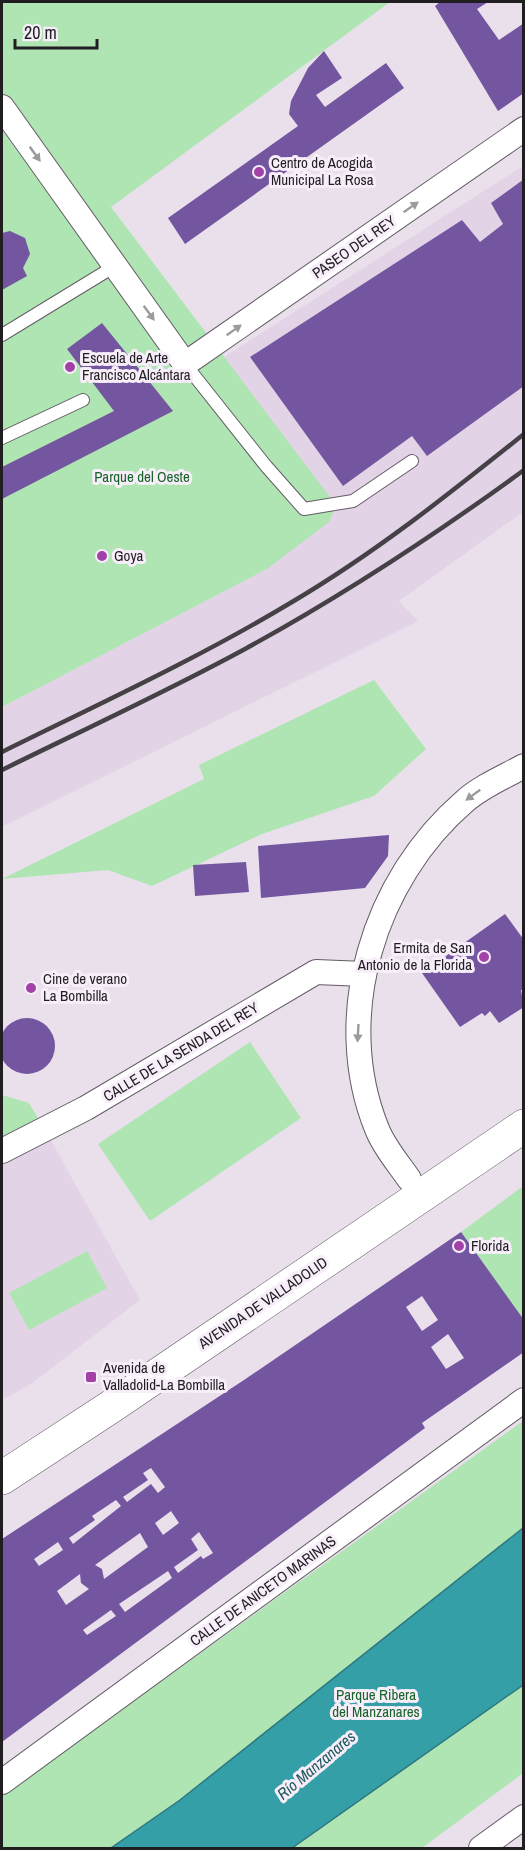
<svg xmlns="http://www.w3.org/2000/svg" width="525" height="1850" font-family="'Archivo Narrow',sans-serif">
<rect width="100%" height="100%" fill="#e9e0ec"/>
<g fill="#e2d4e6">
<path d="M523,166V512L399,601L418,621L2,827V707L267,569L335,505L224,357Z"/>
<path d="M49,1137L140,1300L31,1384L2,1400V1162Z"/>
</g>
<g fill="#aee5b3">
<path d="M2,2H390L111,207L336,505L329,522L267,569L2,707Z"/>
<path d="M374,680L426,749L374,796L262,834L152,886L108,870L2,879L204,779L199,765Z"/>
<path d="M250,1042L301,1118L150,1221L98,1144Z"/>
<path d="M2,1095L29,1103L49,1137L2,1162Z"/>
<path d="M523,1186V1320L461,1232Z"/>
<path d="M87,1251L107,1288L29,1330L9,1293Z"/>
<path d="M523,1421V1773L422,1848H2V1796Z"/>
</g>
<path fill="#359fa8" stroke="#2f7880" stroke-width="1.5" d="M523,1528V1685L292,1848H111L180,1800Z"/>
<g fill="#74559f" fill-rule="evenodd">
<path d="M440,2H488L477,9L499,40L524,23V93L498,111L435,6Z"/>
<path d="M324,51L342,78L316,95L325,107L386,63L404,88L185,244L168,218L298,126L289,114L291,101L308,68Z"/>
<path d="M524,179V386L427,456L412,436L343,486L250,357L462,220L480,242L503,224L491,203Z"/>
<path d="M10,231L25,238L30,254L23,268L27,276L2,290V233Z"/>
<path d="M102,323L173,411L2,499V467L114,411L67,349Z"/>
<path d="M389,835L388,856L365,888L261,898L258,846Z"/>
<path d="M246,862L249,892L195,896L193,865Z"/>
<path d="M505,914L524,940V989L521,990L524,1007L499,1023L490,1011L485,1016L482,1013L460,1027L422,973Z"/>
<circle cx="27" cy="1046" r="28"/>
<path d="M461,1232L524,1320V1352L422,1423L425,1428L2,1742V1539L244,1380ZM422,1296L438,1320L422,1331L406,1307ZM448,1334L464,1358L446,1369L431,1347ZM151,1468L165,1487L158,1493L151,1484L127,1502L123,1497L148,1480L143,1473ZM116,1500L121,1506L73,1544L69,1538L95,1520L92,1516ZM171,1511L179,1523L163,1535L155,1523ZM199,1532L213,1553L203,1559L201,1556L178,1573L174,1567L198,1550L191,1539ZM140,1533L148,1547L104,1579L102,1569L95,1565ZM58,1542L63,1550L39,1566L34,1559ZM168,1571L172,1578L125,1612L119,1604ZM80,1574L81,1583L89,1589L66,1605L57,1591ZM111,1610L116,1616L87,1635L83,1630Z"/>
</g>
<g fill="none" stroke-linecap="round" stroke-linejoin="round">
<g stroke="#635b65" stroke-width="14">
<g id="lane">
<path d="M2,335L115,266"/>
<path d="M185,364L266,466L304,509L353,501L412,461"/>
<path d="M2,438L83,400"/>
</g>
</g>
<g stroke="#635b65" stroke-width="26">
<g id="street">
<path d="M2,107L185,364L524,129"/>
<path d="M2,1151L86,1108L316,972L364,974"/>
<path d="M409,1179C398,1163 384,1147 377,1129C331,1016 374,879 465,801C482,786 504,777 524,766"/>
<path d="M2,1782L524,1400"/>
<path d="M481,1848L524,1817"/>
</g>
</g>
<g stroke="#635b65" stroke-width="34">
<path id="primary" d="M2,1478L112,1406L524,1126"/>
</g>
<use href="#lane" stroke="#fff" stroke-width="12"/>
<use href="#street" stroke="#fff" stroke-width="24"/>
<use href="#primary" stroke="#fff" stroke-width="33"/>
<g stroke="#454146" stroke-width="4.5">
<path d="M2,752C99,704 199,658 292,602C375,553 449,494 524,434"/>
<path d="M2,770C83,730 166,692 245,649C342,596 435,535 524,470"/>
</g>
</g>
<defs><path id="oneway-solid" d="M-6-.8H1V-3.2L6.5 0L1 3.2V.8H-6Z" transform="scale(1.5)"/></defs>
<g fill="#9b9a9c">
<use href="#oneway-solid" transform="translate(35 154) rotate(54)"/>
<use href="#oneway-solid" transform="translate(411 207) rotate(-35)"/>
<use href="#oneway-solid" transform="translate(149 313) rotate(54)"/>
<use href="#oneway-solid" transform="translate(234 330) rotate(-35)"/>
<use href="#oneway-solid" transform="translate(473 795) rotate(144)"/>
<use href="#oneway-solid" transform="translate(358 1033) rotate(93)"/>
</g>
<g fill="#a242a9" stroke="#f7eefa" stroke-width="2">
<circle cx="259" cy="172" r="6"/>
<circle cx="70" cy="367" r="6"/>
<circle cx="102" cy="556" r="6"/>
<circle cx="484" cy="957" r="6"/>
<circle cx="31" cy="988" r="6"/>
<circle cx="459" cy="1246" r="6"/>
<rect x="85" y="1371" width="12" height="12" rx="3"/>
</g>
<g text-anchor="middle" stroke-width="6" stroke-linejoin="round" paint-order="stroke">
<g font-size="15" fill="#211e22" stroke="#f7eefa" text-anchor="start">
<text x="271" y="168">Centro de Acogida<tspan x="271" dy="17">Municipal La Rosa</tspan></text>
<text x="82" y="363">Escuela de Arte<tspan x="82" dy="17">Francisco Alcántara</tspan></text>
<text x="114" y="561">Goya</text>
<text x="472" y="953" text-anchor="end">Ermita de San<tspan x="472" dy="17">Antonio de la Florida</tspan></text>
<text x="43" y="984">Cine de verano<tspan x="43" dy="17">La Bombilla</tspan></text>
<text x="471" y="1251">Florida</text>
<text x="103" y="1373">Avenida de<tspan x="103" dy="17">Valladolid-La Bombilla</tspan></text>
</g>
<g font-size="15" fill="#211e22" stroke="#f7eefa">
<text transform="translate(354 247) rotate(-35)" y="5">PASEO DEL REY</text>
<text transform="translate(181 1052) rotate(-31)" y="5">CALLE DE LA SENDA DEL REY</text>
<text transform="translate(263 1303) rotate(-34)" y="5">AVENIDA DE VALLADOLID</text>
<text transform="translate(263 1591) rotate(-36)" y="5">CALLE DE ANICETO MARINAS</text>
</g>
<g font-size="15" fill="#176428" stroke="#f7eefa">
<text x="142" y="482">Parque del Oeste</text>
<text x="376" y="1700">Parque Ribera<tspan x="376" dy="17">del Manzanares</tspan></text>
</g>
<g font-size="16" font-style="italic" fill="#1f595e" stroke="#f7eefa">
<text transform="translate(316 1765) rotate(-40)" y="6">Río Manzanares</text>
</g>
</g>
<rect width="525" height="1850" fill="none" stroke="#211e22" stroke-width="6"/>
<path d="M15 39v9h82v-9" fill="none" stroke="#211e22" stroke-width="3"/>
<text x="24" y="39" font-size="18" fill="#211e22" stroke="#f7eefa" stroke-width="4.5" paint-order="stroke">20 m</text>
</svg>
